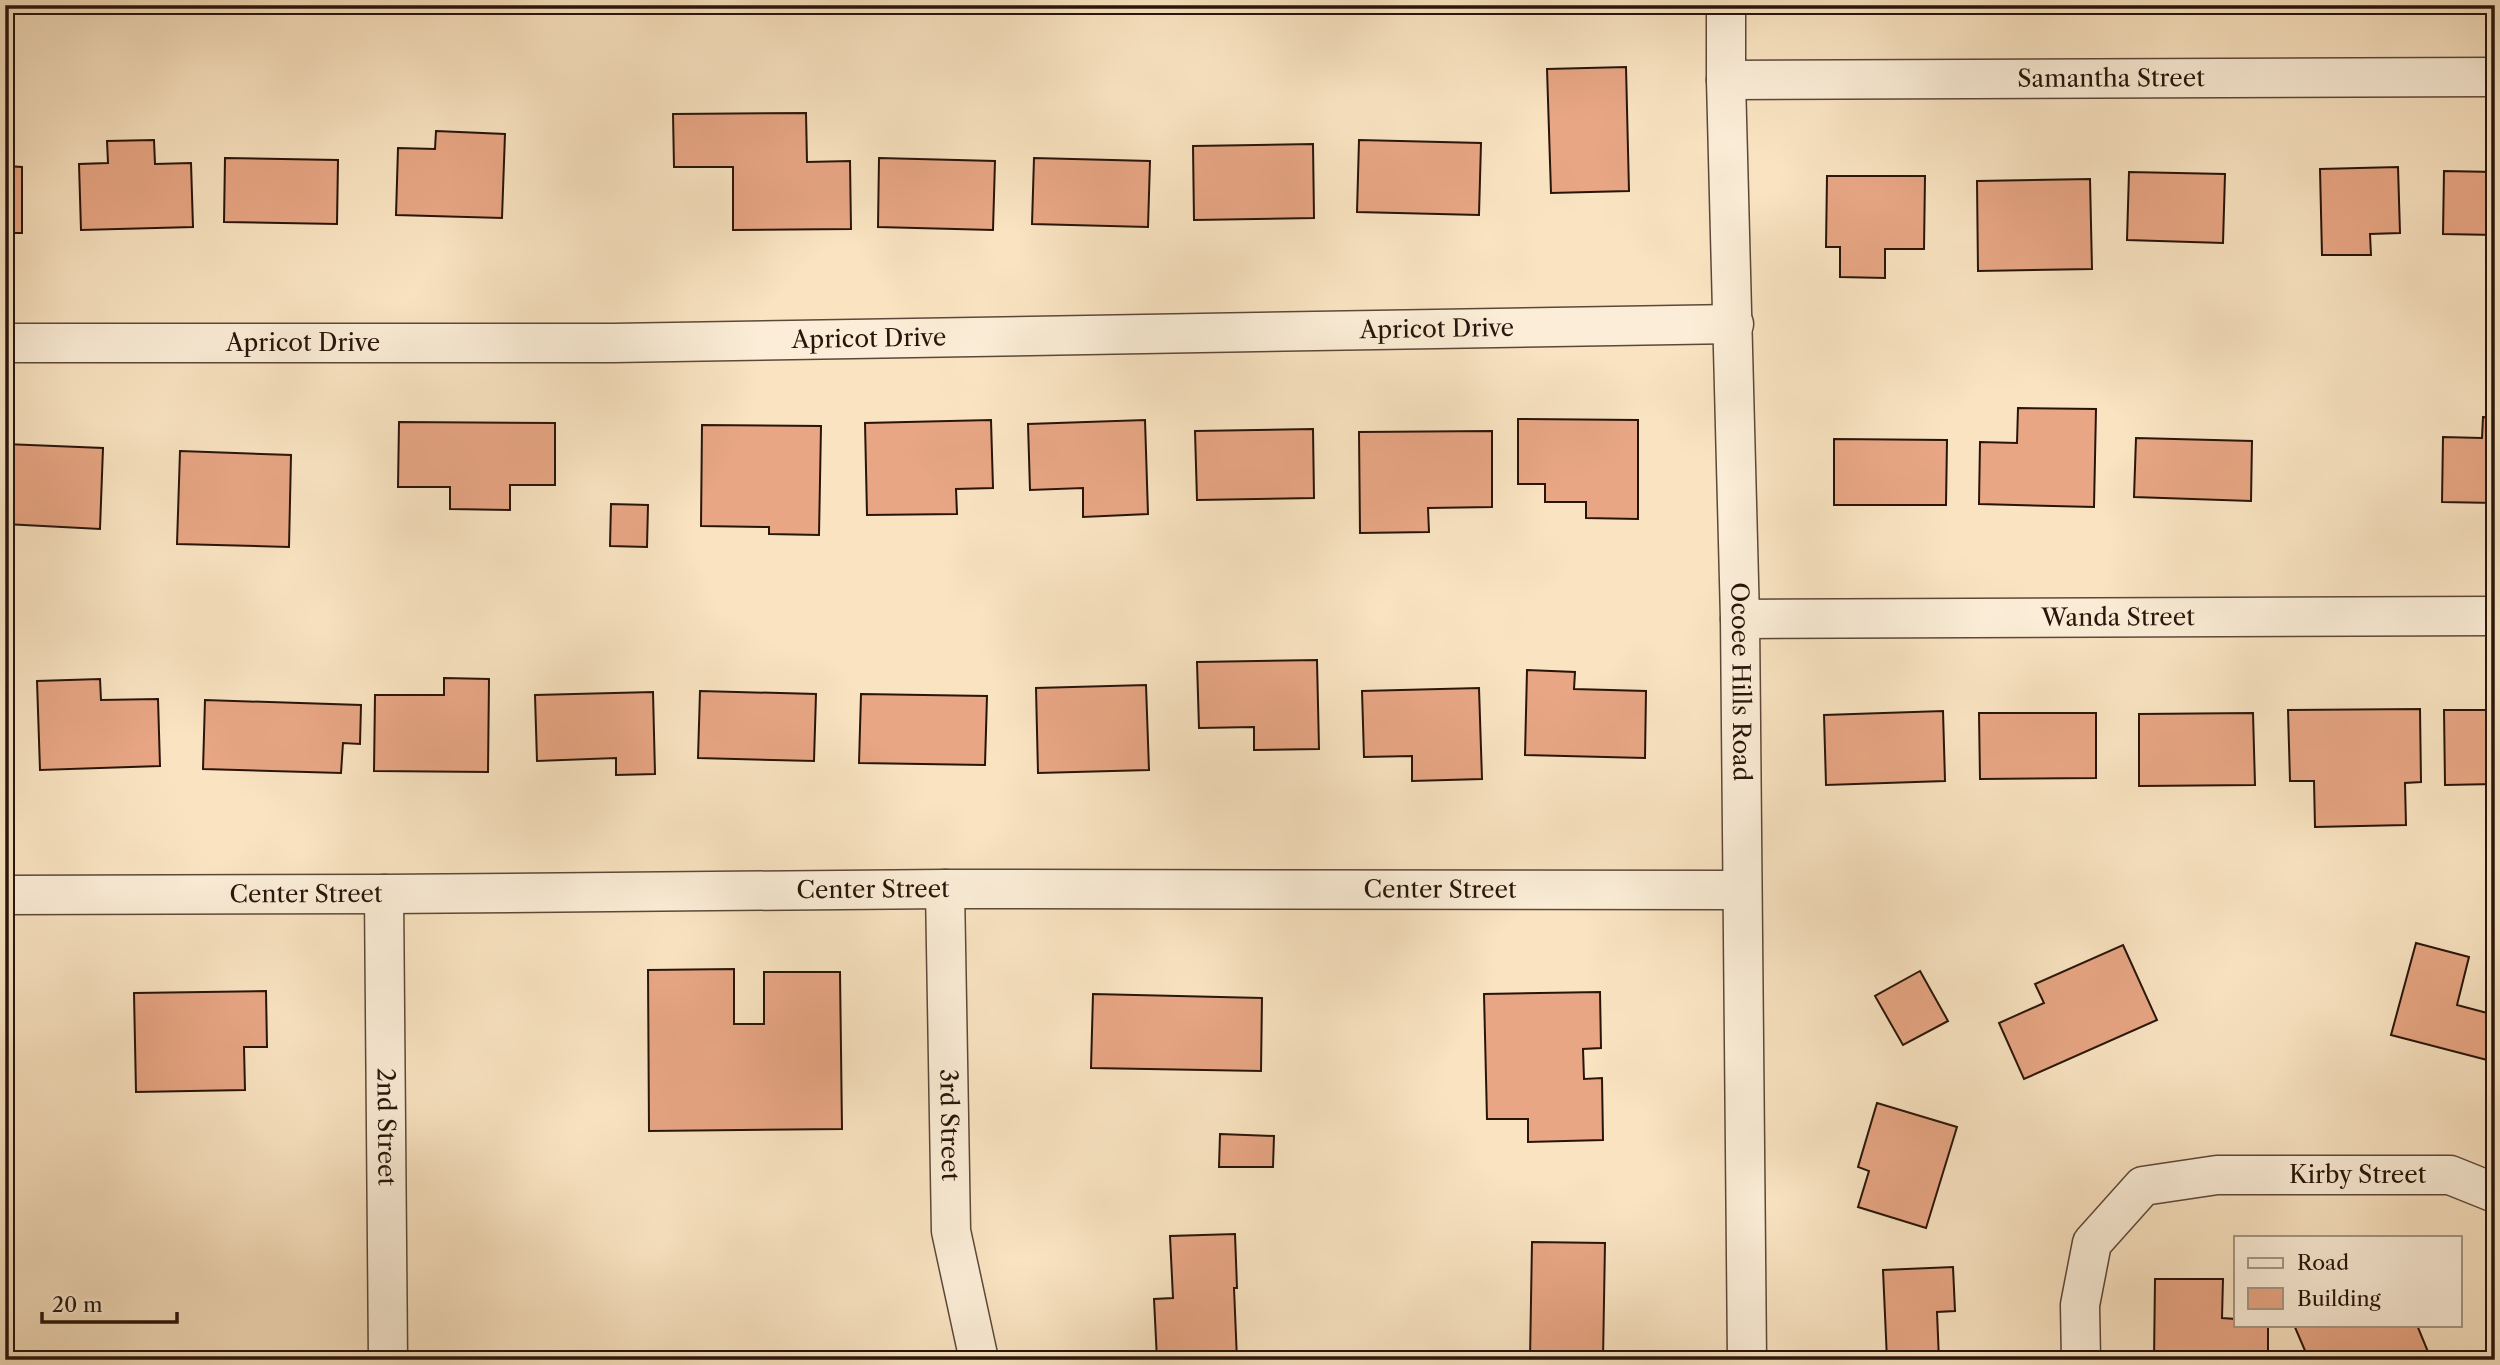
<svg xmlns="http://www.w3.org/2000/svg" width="2500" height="1365" font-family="'Libre Caslon Text',serif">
<rect width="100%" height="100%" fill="#f9e3c1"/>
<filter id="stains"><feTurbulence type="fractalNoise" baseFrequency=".00286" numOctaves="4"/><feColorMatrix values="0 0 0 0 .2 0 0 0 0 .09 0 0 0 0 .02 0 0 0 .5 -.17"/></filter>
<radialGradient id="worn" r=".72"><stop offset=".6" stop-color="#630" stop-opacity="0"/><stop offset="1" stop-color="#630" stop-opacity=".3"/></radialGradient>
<g fill="#e8a684" stroke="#28150a" stroke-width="2">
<path d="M1626,67L1629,191L1551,193L1547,69Z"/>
<path d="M806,113L807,162L850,161L851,229L733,230V167H674L673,114Z"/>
<path d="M436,131L505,134L502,218L396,215L398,148L435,149Z"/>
<path d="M154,140L155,164L191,163L193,227L81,230L79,164L108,163L107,141Z"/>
<path d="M1359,140L1481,143L1479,215L1357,212Z"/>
<path d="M1313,144L1314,218L1194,220L1193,146Z"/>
<path d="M225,158L338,160L337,224L224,222Z"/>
<path d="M879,158L995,161L993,230L878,227Z"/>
<path d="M1034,158L1150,161L1148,227L1032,224Z"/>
<path d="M5,166L22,167V233H5Z"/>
<path d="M2398,167L2400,233L2370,234L2371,255H2322L2320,169Z"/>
<path d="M2444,171L2495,172V235L2443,234Z"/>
<path d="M2129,172L2225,174L2223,243L2127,240Z"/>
<path d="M1827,176H1925L1924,249H1885V278L1840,277V247H1826Z"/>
<path d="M2090,179L2092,269L1978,271L1977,181Z"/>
<path d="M2018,408L2096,409L2094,507L1979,504L1980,442L2017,443Z"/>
<path d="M2483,417L2495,418V503L2442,502L2443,437L2482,438Z"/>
<path d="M1518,419L1638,420V519L1586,518V502H1545V484H1518Z"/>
<path d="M991,420L993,488L956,489L957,514L867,515L865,423Z"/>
<path d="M1145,420L1148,514L1083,517V488L1030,490L1028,424Z"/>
<path d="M399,422L555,423V485H510V510L450,509V487H398Z"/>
<path d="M702,425L821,426L819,535L769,534V527L701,526Z"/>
<path d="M1313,429L1314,498L1197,500L1195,431Z"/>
<path d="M1492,431V507L1428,508L1429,532L1360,533L1359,432Z"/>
<path d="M2136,438L2252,441L2251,501L2134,497Z"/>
<path d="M1834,439L1947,440L1946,505H1834Z"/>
<path d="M5,444L103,448L100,529L5,524Z"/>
<path d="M180,451L291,455L289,547L177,544Z"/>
<path d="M611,504L648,505L647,547L610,546Z"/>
<path d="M1317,660L1319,749L1254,750V727L1199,728L1197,662Z"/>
<path d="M1527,670L1575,672L1574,689L1646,691L1645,758L1525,755Z"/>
<path d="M444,678L489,679L488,772L374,771L375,695H444Z"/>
<path d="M100,679L101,700L158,699L160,766L40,770L37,681Z"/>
<path d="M1146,685L1149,770L1038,773L1036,688Z"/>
<path d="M1479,688L1482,779L1412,781V756L1364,757L1362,691Z"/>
<path d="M700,691L816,694L814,761L698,758Z"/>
<path d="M653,692L655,774L616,775V758L537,761L535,695Z"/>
<path d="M861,694L987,696L985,765L859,763Z"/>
<path d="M205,700L361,705L360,744L343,743L341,773L203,769Z"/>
<path d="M2420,709L2421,782L2405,783L2406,825L2315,827L2314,781H2290L2288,710Z"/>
<path d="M2444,710H2495V784L2445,785Z"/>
<path d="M1943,711L1945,781L1826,785L1824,715Z"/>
<path d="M1979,713H2096V778L1980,779Z"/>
<path d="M2253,713L2255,785L2139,786V714Z"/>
<path d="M2416,943L2469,957L2457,1005L2495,1015V1047L2491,1061L2391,1035Z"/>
<path d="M2123,945L2157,1020L2024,1079L1999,1023L2044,1003L2035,984Z"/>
<path d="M734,969V1024H764V972H840L842,1129L649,1131L648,970Z"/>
<path d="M1920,971L1948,1021L1903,1045L1875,996Z"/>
<path d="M266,991L267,1047H244L245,1090L136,1092L134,993Z"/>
<path d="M1600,992L1601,1048L1583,1049L1584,1079L1602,1078L1603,1140L1528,1142V1119H1487L1484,994Z"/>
<path d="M1093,994L1262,998L1261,1071L1091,1068Z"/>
<path d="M1877,1103L1957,1127L1926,1228L1858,1207L1869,1171L1858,1167Z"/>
<path d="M1220,1134L1274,1136L1273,1167H1219Z"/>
<path d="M1235,1234L1237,1288H1234L1237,1360H1157L1154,1299L1173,1298L1170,1236Z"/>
<path d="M1532,1242L1605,1243L1603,1360H1530Z"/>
<path d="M1953,1267L1955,1311L1937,1312L1939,1360H1887L1883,1270Z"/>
<path d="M2155,1279H2223L2222,1318L2236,1319V1325H2268V1353L2227,1352V1360H2154Z"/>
<path d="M2294,1325H2417L2431,1359L2309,1360Z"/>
</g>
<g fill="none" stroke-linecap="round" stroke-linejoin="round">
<g stroke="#5c4838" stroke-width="41">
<g id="minor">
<path id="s1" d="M1726,5V80L1740,619L1747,1360"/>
<path id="s2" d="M1726,80L2495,77"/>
<path id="s3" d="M5,343H613L1734,324"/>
<path id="s4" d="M1740,619L2495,616"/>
<path id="s5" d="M945,889L951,1231L979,1360"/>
<path id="s6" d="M384,894L388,1360"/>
<path id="s7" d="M5,895L384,894L945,889L1742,890"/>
<path id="s8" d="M2081,1360L2080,1305L2092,1243L2143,1186L2217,1175H2450L2495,1193"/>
</g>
</g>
<use href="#minor" stroke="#fbedd7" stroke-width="38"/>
</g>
<g text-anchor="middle" stroke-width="5" stroke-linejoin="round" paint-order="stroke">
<g font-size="24" fill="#28150a" stroke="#fbedd7">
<text dy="8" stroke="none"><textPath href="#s2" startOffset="385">Samantha Street</textPath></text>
<text dy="8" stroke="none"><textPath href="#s3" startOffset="1432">Apricot Drive</textPath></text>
<text dy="8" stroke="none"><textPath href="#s3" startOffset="864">Apricot Drive</textPath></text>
<text dy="8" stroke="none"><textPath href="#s3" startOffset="298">Apricot Drive</textPath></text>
<text dy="8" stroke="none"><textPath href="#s4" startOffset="378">Wanda Street</textPath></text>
<text dy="8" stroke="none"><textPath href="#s1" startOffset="677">Ocoee Hills Road</textPath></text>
<text dy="8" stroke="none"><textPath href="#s7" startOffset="1435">Center Street</textPath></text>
<text dy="8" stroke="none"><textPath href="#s7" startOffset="868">Center Street</textPath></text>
<text dy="8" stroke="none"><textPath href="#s7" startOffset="301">Center Street</textPath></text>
<text dy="8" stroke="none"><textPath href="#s5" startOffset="236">3rd Street</textPath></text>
<text dy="8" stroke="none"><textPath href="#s6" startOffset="233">2nd Street</textPath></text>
<text dy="8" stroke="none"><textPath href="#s8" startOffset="410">Kirby Street</textPath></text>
</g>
</g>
<rect width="2500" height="1365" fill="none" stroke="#f9e3c1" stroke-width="28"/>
<rect x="7" y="7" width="2486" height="1351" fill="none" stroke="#28150a" stroke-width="3.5"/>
<rect x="14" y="14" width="2472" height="1337" fill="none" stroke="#28150a" stroke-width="2"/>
<rect x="2234" y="1236" width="228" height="91" fill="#fbedd7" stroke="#a79785" stroke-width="2"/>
<rect x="2248" y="1258" width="35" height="10" fill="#fbedd7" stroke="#a79785" stroke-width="2"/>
<text x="2297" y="1270" font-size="21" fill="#28150a">Road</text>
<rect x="2248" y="1288" width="35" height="21" fill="#e8a684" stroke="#a79785" stroke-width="2"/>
<text x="2297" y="1306" font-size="21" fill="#28150a">Building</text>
<path d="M42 1312v10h135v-10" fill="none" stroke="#28150a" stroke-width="3.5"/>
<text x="52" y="1312" font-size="21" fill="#28150a" stroke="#fbedd7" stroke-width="5" paint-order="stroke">20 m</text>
<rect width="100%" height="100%" filter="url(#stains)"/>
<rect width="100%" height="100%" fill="url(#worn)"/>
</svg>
